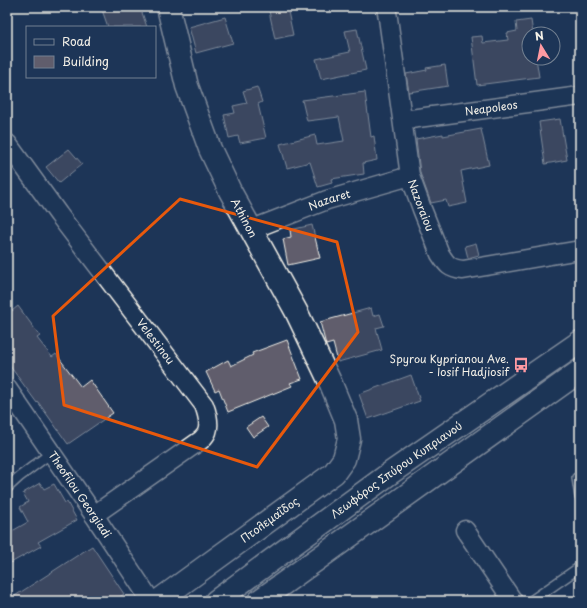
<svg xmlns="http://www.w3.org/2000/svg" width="587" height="608" font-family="'Playpen Sans',sans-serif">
<rect width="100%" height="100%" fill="#1d3557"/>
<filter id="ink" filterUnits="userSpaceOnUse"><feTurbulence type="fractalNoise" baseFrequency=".025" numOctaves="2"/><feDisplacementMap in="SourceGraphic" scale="8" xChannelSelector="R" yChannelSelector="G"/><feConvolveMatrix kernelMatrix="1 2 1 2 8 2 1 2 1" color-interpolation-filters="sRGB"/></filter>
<g filter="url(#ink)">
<g fill="#605d6c" stroke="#f4f1e8">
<path d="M101,7H140L147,27H108Z"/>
<path d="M287,7L293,35L275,39L269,11Z"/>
<path d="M225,17L233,43L196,53L189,27Z"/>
<path d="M531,20L533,34H529V58H536L539,77L477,85L471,37L482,36L483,43L508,40L507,33L517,31L516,22Z"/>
<path d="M357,29L366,70L321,79L316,59L350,52L345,31Z"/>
<path d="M445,65L448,86L409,92L406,74L427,70L426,68Z"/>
<path d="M257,87L262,102L258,104L266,138L240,143L238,136L229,138L224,115L235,113L233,106L247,103L243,91Z"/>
<path d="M365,92L371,137L374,136L377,160L363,163L364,174L331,179L332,183L318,187L310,162L287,168L280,144L315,135L317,145L344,141L339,117L307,121L302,100Z"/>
<path d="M560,119L567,160L545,164L539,122Z"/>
<path d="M481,129L489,165L461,171L467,203L448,207L446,200L431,203L420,173L416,139L443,134V136Z"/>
<path d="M69,149L82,164L59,183L46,167Z"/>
<path d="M312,225L320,258L288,265L283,239L291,237L290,230Z"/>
<path d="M476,243L479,255L468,258L465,246Z"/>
<path d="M18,306L40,336L37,338L52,357L56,354L81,387L90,380L113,413L68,444L38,402L37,403L7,362V315Z"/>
<path d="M371,308L373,316L380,314L384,326L376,328L382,350L338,362L333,343L326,345L320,322Z"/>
<path d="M287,340L302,379L290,383L292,386L228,412L219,389L215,391L206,372L228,360L231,366L253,355L252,353Z"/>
<path d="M411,375L420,401L368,419L359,394Z"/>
<path d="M261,417L268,427L253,437L246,427Z"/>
<path d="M40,483L44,489L54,484L65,503L67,502L77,520L38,542L41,546L7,565V534L28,522L20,507L28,502L23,493Z"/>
<path d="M92,546L124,594L114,601H7Z"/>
</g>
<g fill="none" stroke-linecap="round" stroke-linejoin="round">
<g stroke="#f4f1e8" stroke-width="12">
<g id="service">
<path d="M580,477L577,478L580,497"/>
<path d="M7,488L19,477L51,453"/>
<path d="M531,601L580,567"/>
</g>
</g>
<g stroke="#f4f1e8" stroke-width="21">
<g id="minor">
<path id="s1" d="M386,7L388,18L410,176L422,209L440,254C447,265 450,269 463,270L580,250"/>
<path id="s2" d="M403,120L580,96"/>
<path id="s3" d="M7,143L59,215L204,405C207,413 210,424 207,432C206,435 203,438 201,440L94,515"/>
<path id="s4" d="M250,230L327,200L410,176"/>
<path id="s5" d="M7,388L94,515L151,601"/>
<path d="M465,530L513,601"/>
</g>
</g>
<g stroke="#f4f1e8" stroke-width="25">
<g id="tertiary">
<path id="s6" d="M158,601L334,473L344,459L349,439L346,420L331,384L296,311L230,191L210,149L187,86L168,7"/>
</g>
</g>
<g stroke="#f4f1e8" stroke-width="25">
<g id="primary">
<path id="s7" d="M216,601L389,474L580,342"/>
<path d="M259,601L580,371"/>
</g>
</g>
<use href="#service" stroke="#1d3557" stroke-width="9"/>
<use href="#minor" stroke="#1d3557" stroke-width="18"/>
<use href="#tertiary" stroke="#1d3557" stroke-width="22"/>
<use href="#primary" stroke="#1d3557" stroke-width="22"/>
</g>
</g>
<path d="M0 0H587V608H0ZM180,199L337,242L358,332L257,467L64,405L53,316Z" fill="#1d3557" fill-opacity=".55" fill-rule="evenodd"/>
<path fill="none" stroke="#e8590c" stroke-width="3" stroke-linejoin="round" d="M180,199L337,242L358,332L257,467L64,405L53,316Z"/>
<defs>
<g id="bus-bare" transform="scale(1.2)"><path d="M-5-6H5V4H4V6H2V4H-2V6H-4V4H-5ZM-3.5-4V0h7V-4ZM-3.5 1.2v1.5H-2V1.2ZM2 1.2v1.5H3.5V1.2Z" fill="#ff9aa2" stroke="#1d3557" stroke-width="2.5" paint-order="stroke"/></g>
</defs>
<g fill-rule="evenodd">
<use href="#bus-bare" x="521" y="365"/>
</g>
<g text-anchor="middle" stroke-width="3" stroke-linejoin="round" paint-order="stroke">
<g font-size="11" fill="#f4f1e8" stroke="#1d3557">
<text dy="4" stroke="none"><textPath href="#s2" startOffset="89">Neapoleos</textPath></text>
<text dy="4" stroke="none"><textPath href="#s4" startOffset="85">Nazaret</textPath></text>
<text dy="4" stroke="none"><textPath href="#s1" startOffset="202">Nazoraiou</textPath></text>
<text transform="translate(244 218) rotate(62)" y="4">Athinon</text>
<text dy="4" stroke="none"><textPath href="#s3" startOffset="248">Velestinou</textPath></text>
<text dy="4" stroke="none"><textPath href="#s7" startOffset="223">Λεωφόρος Σπύρου Κυπριανού</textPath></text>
<text dy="4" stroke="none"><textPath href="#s5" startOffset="129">Theofilou Georgiadi</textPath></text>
<text dy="4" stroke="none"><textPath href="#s6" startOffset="138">Πτολεμαΐδος</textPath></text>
</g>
<g font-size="11" fill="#f4f1e8" stroke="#1d3557" text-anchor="end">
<text x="509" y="363">Spyrou Kyprianou Ave.<tspan x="509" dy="13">- Iosif Hadjiosif</tspan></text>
</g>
</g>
<rect width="587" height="608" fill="none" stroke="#1d3557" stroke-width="24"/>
<rect x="12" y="12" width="563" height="584" fill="none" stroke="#f4f1e8" stroke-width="1.5" filter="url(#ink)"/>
<rect x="26" y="26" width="130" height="52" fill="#1d3557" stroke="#738091"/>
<rect x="34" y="39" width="20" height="6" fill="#1d3557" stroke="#738091"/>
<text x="62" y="46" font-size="12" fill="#f4f1e8">Road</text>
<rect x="34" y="56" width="20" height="12" fill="#605d6c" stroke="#738091"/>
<text x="62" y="66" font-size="12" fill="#f4f1e8">Building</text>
<g transform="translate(541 46) rotate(350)"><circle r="19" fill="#1d3557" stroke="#738091"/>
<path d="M0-3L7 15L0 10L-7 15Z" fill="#ff9aa2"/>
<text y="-6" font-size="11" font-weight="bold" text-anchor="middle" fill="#f4f1e8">N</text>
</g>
</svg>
